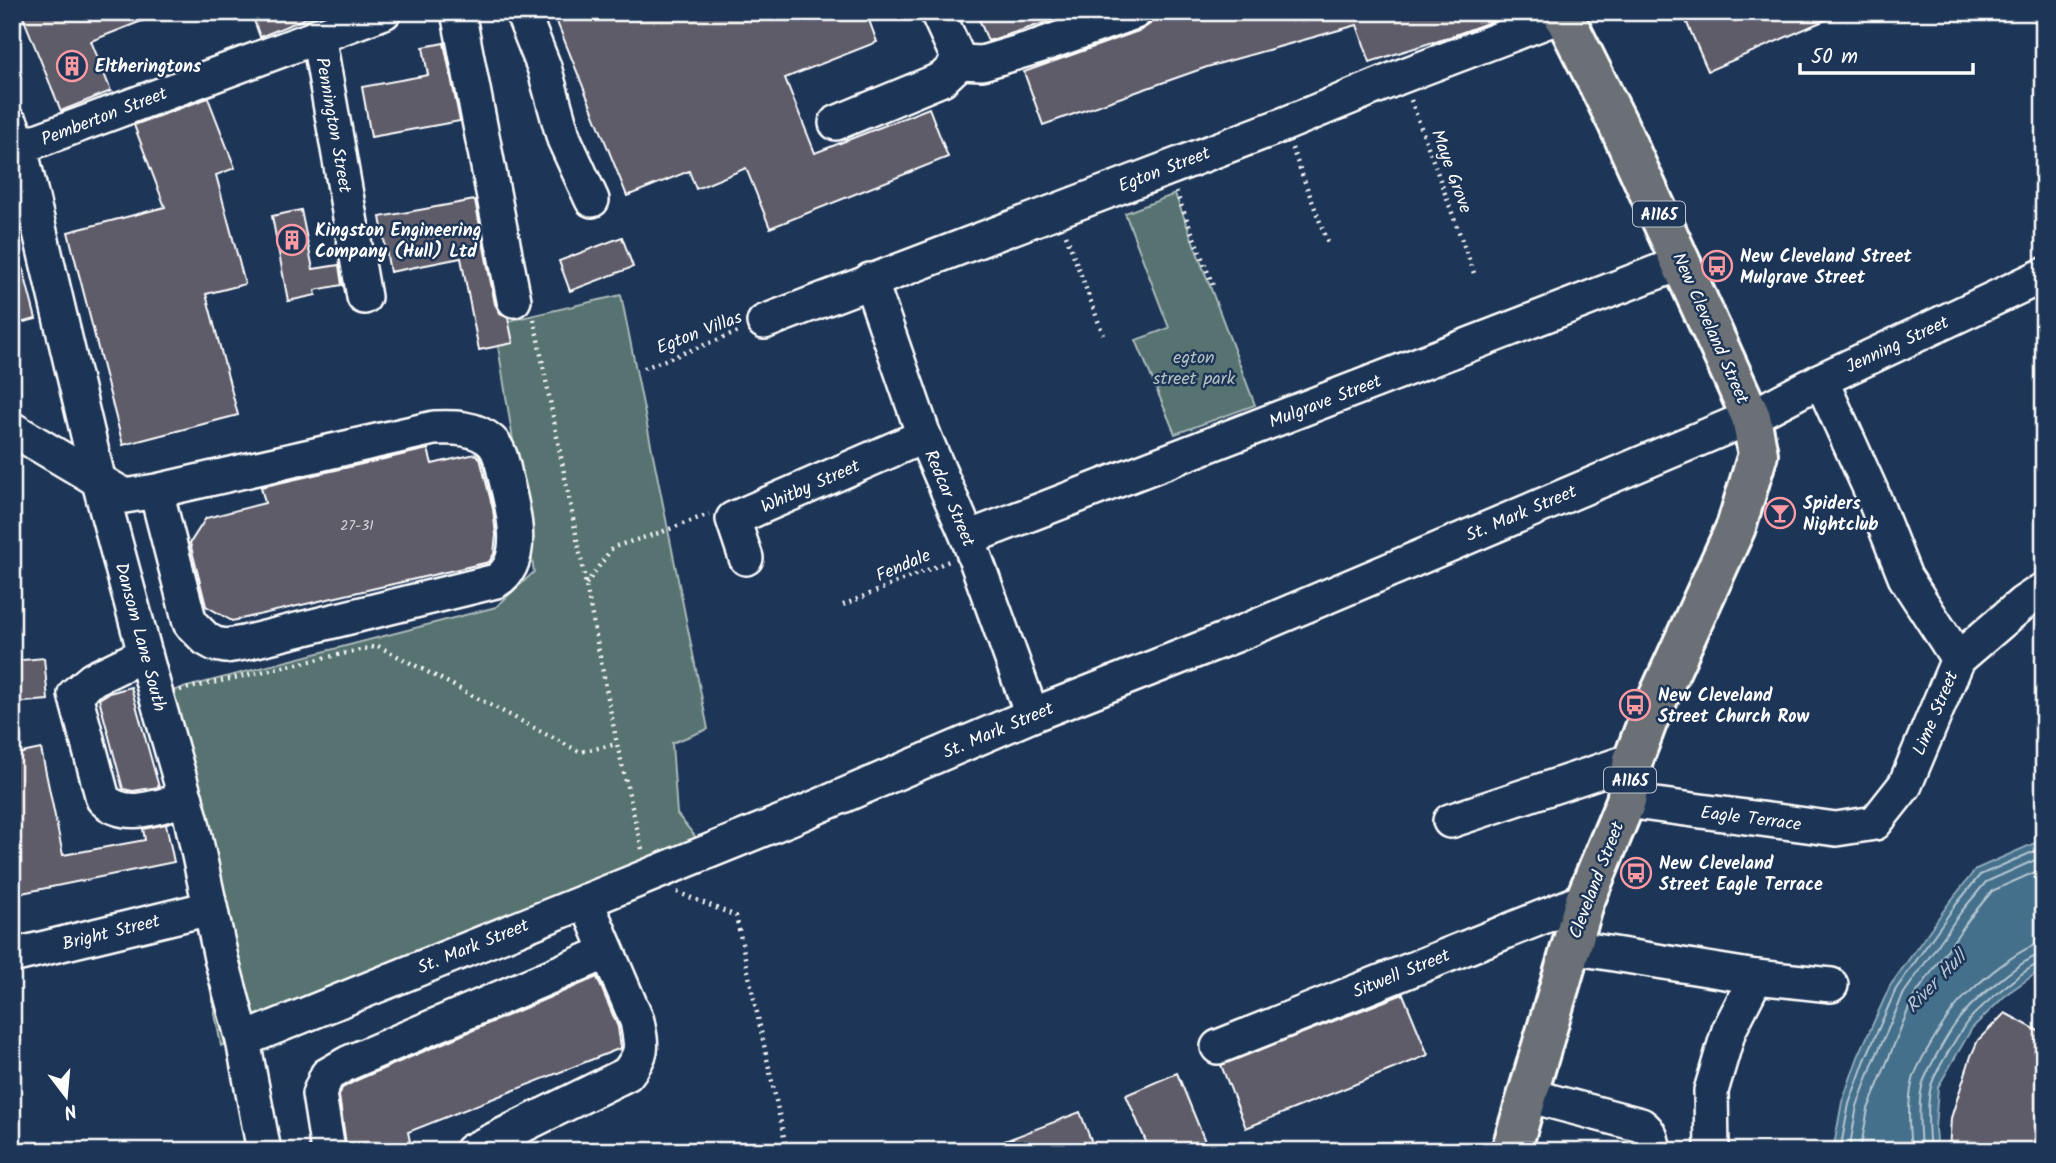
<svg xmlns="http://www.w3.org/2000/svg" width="2056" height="1163" font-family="Kalam,sans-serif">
<rect width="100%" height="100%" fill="#1d3557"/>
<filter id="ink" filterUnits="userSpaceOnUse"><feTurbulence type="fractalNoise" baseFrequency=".0143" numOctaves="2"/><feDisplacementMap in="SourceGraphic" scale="14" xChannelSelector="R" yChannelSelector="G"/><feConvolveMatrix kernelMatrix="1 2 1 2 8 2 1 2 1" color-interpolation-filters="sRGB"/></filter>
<g filter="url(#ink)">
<g fill="#567371" stroke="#aab9b8" stroke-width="2">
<path d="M1175,194L1255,405L1175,434L1136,340L1169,328L1125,213Z"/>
<path d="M621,295L708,729L672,743L677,814L711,856L221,1046L156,695L496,607L534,572L498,346L508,321Z"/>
</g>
<path fill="#446f8b" stroke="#8fa9b9" stroke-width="2" d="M2044,839V968L2008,993L1972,1028L1938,1087L1935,1129L1937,1151H1833L1842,1102L1858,1057L1890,986L1949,903L1976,869Z"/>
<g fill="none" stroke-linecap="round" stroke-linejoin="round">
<g stroke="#b4c5d1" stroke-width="2">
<path d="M1840,1151L1849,1104L1865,1060L1896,989L1954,907L1980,875L2044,847"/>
<path d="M1849,1151L1857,1106L1873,1063L1904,993L1961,912L1986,882L2044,856"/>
<path d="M1860,1151L1868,1109L1913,998L1969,919L1992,891L2044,868"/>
<path d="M1911,1151C1909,1129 1907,1102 1913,1080C1917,1064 1940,1028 1950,1014C1963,994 2021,944 2044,943"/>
<path d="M1921,1151C1920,1132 1917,1098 1924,1080C1931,1064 1948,1033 1959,1019C1971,1003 2025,955 2044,954"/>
<path d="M1930,1151C1928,1131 1926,1106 1931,1086C1934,1074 1957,1037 1965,1025C1975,1011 2028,964 2044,962"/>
</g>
</g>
<g fill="#5f5c6a" stroke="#fff" stroke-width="2">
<path d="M21,12H162V13L91,41L111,91L61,111Z"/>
<path d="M251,12H318L319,13L260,37Z"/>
<path d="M553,12H866L877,42L785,78L815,153L929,108L948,157L770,228L746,168L696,189L689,171L627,196Z"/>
<path d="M976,12H1075V13L988,41Z"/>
<path d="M1154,12H1515V13L1433,43V42L1370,62L1357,25L1207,67L1043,125L1024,72L1141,30L1150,24Z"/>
<path d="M1705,12H1844L1708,71L1686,21Z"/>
<path d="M444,43L460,121L371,137L362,87L428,75L423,47Z"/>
<path d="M208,98L235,168L216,175L245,284L206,294L238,415L123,445L68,232L165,207L134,125Z"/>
<path d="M475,200L495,304L500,313L508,318L513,343L479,350L461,258L390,272L380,217Z"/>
<path d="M301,210L313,269L339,265L342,285L315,290L316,295L288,301L272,216Z"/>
<path d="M622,237L633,267L570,291L559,261Z"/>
<path d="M19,254L36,319L12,325V255Z"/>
<path d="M428,449L432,464L475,454L480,458L493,509L496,535L494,554L489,562L232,621L206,606L190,543L206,518L265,503L261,487Z"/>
<path d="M44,658L48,700L12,703V661Z"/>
<path d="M131,687L159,787L133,791L123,789L99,699L109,693Z"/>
<path d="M41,749L63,855L145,840L143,829L166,824L174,862L12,895V755Z"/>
<path d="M597,977L618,1027L621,1048L408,1132L412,1151H347L339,1096L342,1088L357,1080Z"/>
<path d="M1403,994L1428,1055L1246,1128L1221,1065Z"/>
<path d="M2005,1013L2044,1034V1151H1949L1951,1118L1971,1056L1978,1040Z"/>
<path d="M1177,1073L1209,1151H1150L1126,1095Z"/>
<path d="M1080,1112L1095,1151H984V1149Z"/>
</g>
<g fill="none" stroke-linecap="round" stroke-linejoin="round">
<g stroke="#fff" stroke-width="38">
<g id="minor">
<path d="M458,12L514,300"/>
<path d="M522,12L544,67L564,139L592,200"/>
<path d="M937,12L960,62"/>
<path d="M318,35L364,297"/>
<path d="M960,62L982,63L1039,46L1135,12"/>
<path d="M836,123L942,79L960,62"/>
<path d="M12,125L20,147L99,482L156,695L191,818L221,958L243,1040L264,1151"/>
<path d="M20,147L384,12"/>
<path d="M870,280L924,436L968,538L1032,715"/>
<path d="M764,322L1285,124L1402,76L1563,15"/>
<path d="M1821,380L1871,491L1905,577L1958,659"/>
<path d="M12,429L125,496L156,491L190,623L206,639L215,644L226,646L244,643L496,581C528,562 513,509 506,480C503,467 501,450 491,441C475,427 453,427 434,428L156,491"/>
<path d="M968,538L1681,263"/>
<path d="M746,558L733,519L924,436"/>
<path d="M145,654L93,679L75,694L103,799C126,821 158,806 186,799"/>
<path d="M1626,801L1836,829L1875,823L1905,785L1958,659L2023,603L2044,589"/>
<path d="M1450,821L1633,760"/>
<path d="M1571,947L1756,977L1831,985"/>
<path d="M12,956L210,908"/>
<path d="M243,1040L791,818L1032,715L1236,635L1751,417L1821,380L2044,275"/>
<path d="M1218,1047L1585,900"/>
<path d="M1527,1095L1641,1125C1651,1132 1652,1140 1654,1151"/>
<path d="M1712,1150L1711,1091L1729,1030L1756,977"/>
<path d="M328,1151L319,1094L327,1075L348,1063L607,952"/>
<path d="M471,1151L627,1074C644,1053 642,1047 637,1021L586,901"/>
</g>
</g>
<g stroke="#fff" stroke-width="44">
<path id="major" d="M1511,1151L1585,900L1626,801L1633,760L1648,720L1736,527L1758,454L1751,417L1617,122L1562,12"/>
</g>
<g stroke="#fff" stroke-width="4.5" stroke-dasharray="2 5" stroke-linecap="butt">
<path d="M1411,100L1475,276"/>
<path d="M1292,148L1328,243"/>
<path d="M1176,192L1214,288"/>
<path d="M1066,235L1103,334"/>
<path d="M534,319L617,744L642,849"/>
<path d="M644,368L741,331"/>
<path d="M586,584L613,547L662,532L709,514"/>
<path d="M843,605L949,561"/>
<path d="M180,690L378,646L580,752L617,744"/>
<path d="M677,892L736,916L787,1151"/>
</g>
<use href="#minor" stroke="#1d3557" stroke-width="33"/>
<use href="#major" stroke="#6a7074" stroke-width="38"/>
</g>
</g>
<defs>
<g id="building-ring" transform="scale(1.575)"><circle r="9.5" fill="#1d3557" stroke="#ff9aa2" stroke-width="1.5"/><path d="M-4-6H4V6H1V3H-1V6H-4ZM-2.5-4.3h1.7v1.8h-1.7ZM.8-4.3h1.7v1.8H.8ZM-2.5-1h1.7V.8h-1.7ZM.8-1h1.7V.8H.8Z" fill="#ff9aa2"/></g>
<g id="bus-ring" transform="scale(1.575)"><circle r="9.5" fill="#1d3557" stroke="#ff9aa2" stroke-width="1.5"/><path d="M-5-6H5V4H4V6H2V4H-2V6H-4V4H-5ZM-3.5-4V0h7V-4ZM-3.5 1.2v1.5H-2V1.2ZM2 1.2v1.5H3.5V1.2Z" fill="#ff9aa2"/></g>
<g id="bar-ring" transform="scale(1.575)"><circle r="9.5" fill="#1d3557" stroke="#ff9aa2" stroke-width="1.5"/><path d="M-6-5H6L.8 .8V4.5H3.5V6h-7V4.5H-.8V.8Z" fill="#ff9aa2"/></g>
</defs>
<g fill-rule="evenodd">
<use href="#building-ring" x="72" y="66"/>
<use href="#building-ring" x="292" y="240"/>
<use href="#bus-ring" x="1717" y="266"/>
<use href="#bar-ring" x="1780" y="513"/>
<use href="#bus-ring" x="1635" y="705"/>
<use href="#bus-ring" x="1636" y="873"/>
</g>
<g text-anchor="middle" stroke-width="5" stroke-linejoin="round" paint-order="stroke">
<g font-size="14" fill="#d7d6da">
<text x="357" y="530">27-31</text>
</g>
<g fill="#1d3557" stroke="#bbc2cd" stroke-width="2">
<rect x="1633" y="201.5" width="52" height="25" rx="5"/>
<rect x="1604" y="767.5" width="52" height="25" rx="5"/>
</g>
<g font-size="16" font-weight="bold" fill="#fff">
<text x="1659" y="220">A1165</text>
<text x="1630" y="786">A1165</text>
</g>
<g font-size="18" font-weight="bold" fill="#fff" stroke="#1d3557" text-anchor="start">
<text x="95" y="72">Eltheringtons</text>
<text x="315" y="236">Kingston Engineering<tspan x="315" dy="21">Company (Hull) Ltd</tspan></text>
<text x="1740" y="262">New Cleveland Street<tspan x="1740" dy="21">Mulgrave Street</tspan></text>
<text x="1803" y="509">Spiders<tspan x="1803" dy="21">Nightclub</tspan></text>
<text x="1658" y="701">New Cleveland<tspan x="1658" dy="21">Street Church Row</tspan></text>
<text x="1659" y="869">New Cleveland<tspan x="1659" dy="21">Street Eagle Terrace</tspan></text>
</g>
<g font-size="18" fill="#fff" stroke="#1d3557">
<text transform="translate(104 116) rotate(-21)" y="6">Pemberton Street</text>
<text transform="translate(334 125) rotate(80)" y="6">Pennington Street</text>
<text transform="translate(1164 169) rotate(-21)" y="6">Egton Street</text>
<text transform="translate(1452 171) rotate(70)" y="6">Maye Grove</text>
<text transform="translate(1711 328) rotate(66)" y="6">New Cleveland Street</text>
<text transform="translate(699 332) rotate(-21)" y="6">Egton Villas</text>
<text transform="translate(1897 344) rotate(-25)" y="6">Jenning Street</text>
<text transform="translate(1325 401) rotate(-21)" y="6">Mulgrave Street</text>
<text transform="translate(810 486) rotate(-24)" y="6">Whitby Street</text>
<text transform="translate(950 498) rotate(67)" y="6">Redcar Street</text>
<text transform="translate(1521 513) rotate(-23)" y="6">St. Mark Street</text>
<text transform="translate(903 565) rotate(-23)" y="6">Fendale</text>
<text transform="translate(141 637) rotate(75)" y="6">Dansom Lane South</text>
<text transform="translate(1935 713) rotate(-67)" y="6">Lime Street</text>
<text transform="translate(998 730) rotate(-23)" y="6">St. Mark Street</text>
<text transform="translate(1751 818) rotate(7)" y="6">Eagle Terrace</text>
<text transform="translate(1596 880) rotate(-69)" y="6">Cleveland Street</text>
<text transform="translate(111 932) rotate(-14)" y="6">Bright Street</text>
<text transform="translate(473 946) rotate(-22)" y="6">St. Mark Street</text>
<text transform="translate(1401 973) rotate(-22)" y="6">Sitwell Street</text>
</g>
<g font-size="18" fill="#b3c0bf" stroke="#1d3557">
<text x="1194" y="363">egton<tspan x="1194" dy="21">street park</tspan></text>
</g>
<g font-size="19" font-style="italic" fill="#b4c5d1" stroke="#1d3557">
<text transform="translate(1935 981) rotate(-46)" y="7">River Hull</text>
</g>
</g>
<rect width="2056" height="1163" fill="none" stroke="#1d3557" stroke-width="42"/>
<rect x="21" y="21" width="2014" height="1121" fill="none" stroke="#fff" stroke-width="2.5" filter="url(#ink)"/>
<g transform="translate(66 1096) rotate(164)" stroke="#1d3557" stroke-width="5" paint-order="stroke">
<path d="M0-5L12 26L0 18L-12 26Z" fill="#ffffff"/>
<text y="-10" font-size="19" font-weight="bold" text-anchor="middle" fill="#ffffff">N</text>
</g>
<path d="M1800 63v10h173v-10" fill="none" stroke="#ffffff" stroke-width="3.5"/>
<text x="1811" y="63" font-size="21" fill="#ffffff" stroke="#1d3557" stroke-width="5" paint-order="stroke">50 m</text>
</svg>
